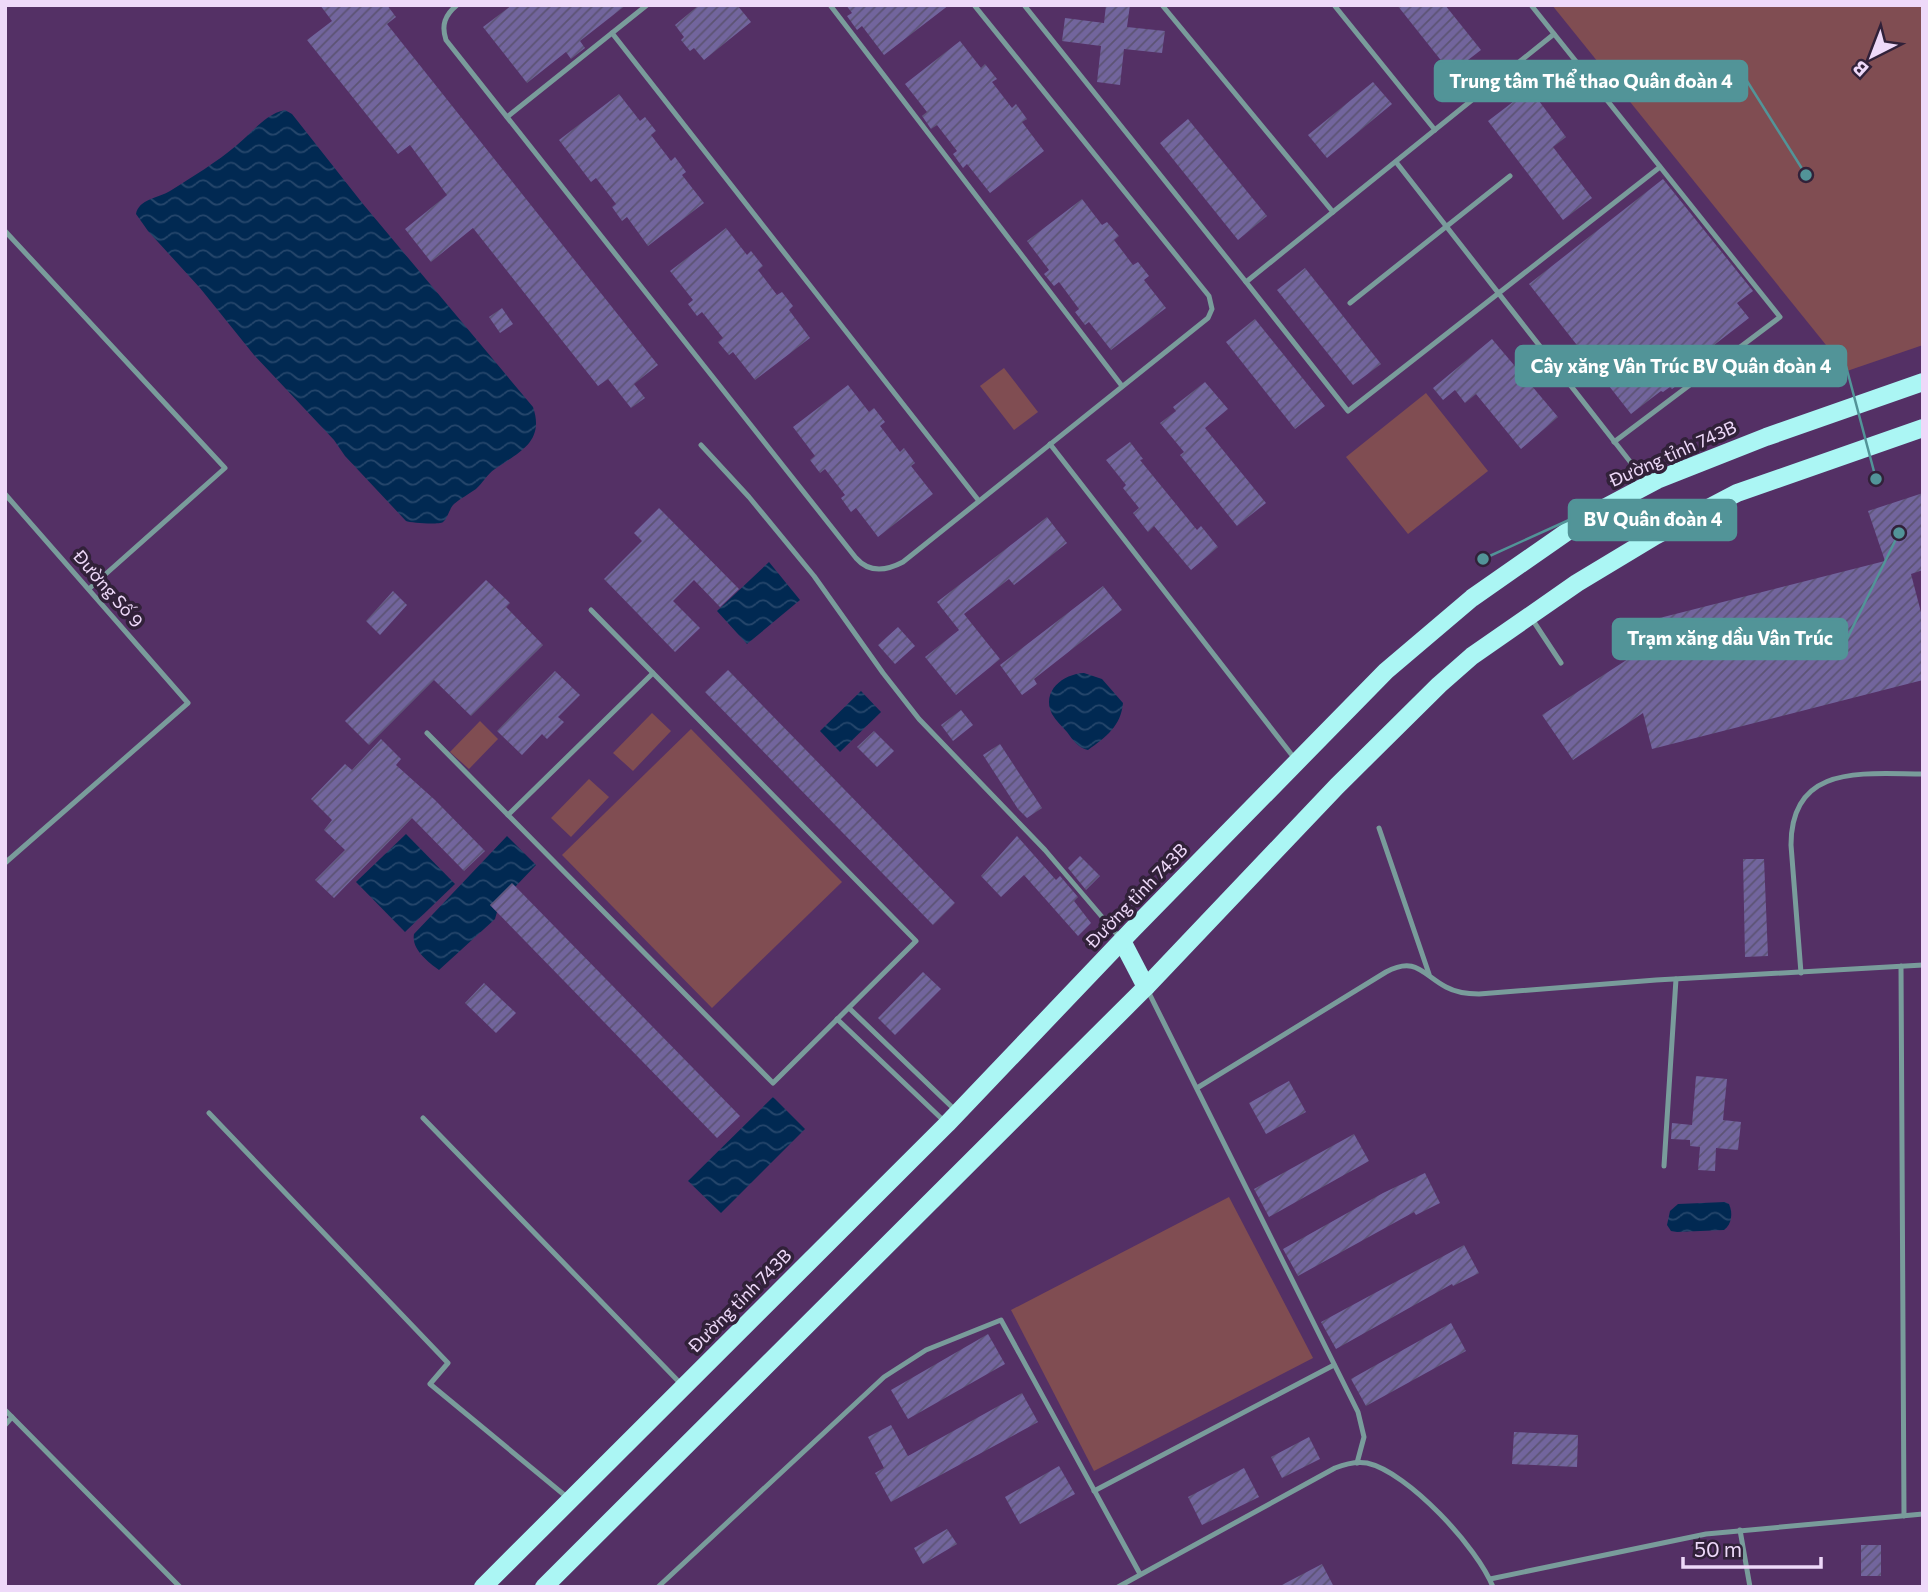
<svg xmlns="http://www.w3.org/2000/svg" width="1928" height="1592" font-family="Commissioner,sans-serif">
<defs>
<pattern id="water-waves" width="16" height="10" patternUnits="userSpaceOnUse" patternTransform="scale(1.75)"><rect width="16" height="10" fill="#012952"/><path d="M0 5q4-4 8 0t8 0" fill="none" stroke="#26476c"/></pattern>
<pattern id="building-hatch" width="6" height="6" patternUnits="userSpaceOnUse" patternTransform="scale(1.75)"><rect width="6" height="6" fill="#72659d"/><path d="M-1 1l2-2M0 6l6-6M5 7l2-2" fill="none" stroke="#5c5374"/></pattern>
</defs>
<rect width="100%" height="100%" fill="#543065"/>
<g fill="#804d52">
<path d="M1552,5H1923V345L1847,371Z"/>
<path d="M1004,368L1038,412L1014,430L980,386Z"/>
<path d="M1426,393L1488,471L1408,534L1346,457Z"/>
<path d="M652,713L671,731L633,771L613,753Z"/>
<path d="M480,721L498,739L469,769L450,752Z"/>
<path d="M691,729L842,882L712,1008L562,855Z"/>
<path d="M589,779L609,797L571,837L551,818Z"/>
<path d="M1229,1197L1313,1358L1094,1471L1011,1310Z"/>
</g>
<g fill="url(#water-waves)">
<path d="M285,110L292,114L363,204L533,407C545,442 519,452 495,469C487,474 483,483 476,489C469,494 461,498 454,504C449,509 448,518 443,522C439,525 411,523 406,521L345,456L334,440L254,355L200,288L148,231L136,214C139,199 158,198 170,191C192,177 217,162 237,145C252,133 265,114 285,110Z"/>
<path d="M769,562L800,600L747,644L717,611Z"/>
<path d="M1084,673L1102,679L1123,703C1121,726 1106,737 1088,750C1078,748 1073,740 1067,732C1062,726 1056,721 1052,714C1041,691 1063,674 1084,673Z"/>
<path d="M861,691L881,712L840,752L820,731Z"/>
<path d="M406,834L455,884L405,932L356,882Z"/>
<path d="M507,836L536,865L515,887L490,905L497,912L495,919L439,970C428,962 411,949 414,934Z"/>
<path d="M773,1097L805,1129L721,1213L688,1181Z"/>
<path d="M1725,1202L1729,1204C1733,1213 1732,1224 1724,1230L1677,1232L1671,1231L1667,1225L1670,1211L1678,1204Z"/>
</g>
<g fill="url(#building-hatch)">
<path d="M320,5H387L396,17L387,24L658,365L634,384L645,398L631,408L608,379L598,386L473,228L431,262L405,229L447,195L410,145L398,154L307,40L332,21Z"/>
<path d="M512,5H626L580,41L585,48L571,59L566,52L527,83L483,27Z"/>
<path d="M699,5H737L751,22L704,60L694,48L690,51L681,40L684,37L675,25Z"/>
<path d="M846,5H949L884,55L862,26L857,30L847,16L852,13Z"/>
<path d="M1106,5H1130L1127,27L1165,31L1162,53L1124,49L1120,85L1097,82L1101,46L1062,41L1065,18L1104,23Z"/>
<path d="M1397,5H1445L1481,50L1451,73Z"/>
<path d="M960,41L981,68L985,64L997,79L992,82L1012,108L1016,104L1027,119L1022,122L1044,151L990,193L967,164L963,168L953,154L957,151L937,125L931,129L922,116L927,112L905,84Z"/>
<path d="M1373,82L1392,104L1327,158L1308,135Z"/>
<path d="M1530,89L1566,137L1553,147L1592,198L1563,220L1488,121Z"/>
<path d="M619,94L640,121L645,117L656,131L651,135L671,161L675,157L686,172L682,175L704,203L648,246L627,217L622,221L612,207L616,204L596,178L591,182L559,140Z"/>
<path d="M1188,119L1267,216L1238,240L1160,143Z"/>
<path d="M1663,179L1753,291L1737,303L1749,318L1687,366L1693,373L1672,389L1670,387L1663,392L1661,391L1631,414L1529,284Z"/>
<path d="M1082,199L1102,225L1107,222L1119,236L1114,240L1133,265L1138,262L1149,276L1144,280L1166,308L1111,350L1089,322L1085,325L1075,312L1079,309L1059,282L1054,286L1044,274L1049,270L1027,241Z"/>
<path d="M726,228L747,255L751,251L763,266L758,270L777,295L782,292L793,306L789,310L810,338L755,380L733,352L729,355L718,342L723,338L702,312L697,316L688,304L693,300L670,271Z"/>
<path d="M1305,268L1381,364L1353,385L1277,290Z"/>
<path d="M502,308L513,324L500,333L489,317Z"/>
<path d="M1255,319L1325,406L1295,429L1226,342Z"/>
<path d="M1492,339L1558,417L1521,449L1476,394L1465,403L1455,390L1443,400L1433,388Z"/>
<path d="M1205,382L1228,409L1205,428L1266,503L1237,526L1180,455L1184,452L1160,423L1176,411L1173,407Z"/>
<path d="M848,385L869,412L874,408L885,422L880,426L900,452L904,448L915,463L911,466L933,494L878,537L856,508L851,512L841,498L845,495L825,469L820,473L810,460L815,456L793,427Z"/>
<path d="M1130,442L1143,459L1140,460L1197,530L1201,526L1218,547L1191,570L1154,526L1148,532L1133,513L1139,508L1123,488L1126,485L1106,460Z"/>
<path d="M1923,493V570L1911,574L1923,620V680L1652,749L1643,713L1573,760L1542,715L1628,659L1620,628L1885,561L1868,511Z"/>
<path d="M659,508L739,589L720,607L694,580L673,601L700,628L675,652L604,579L642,541L634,533Z"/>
<path d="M1047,517L1067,543L1014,585L1009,579L964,614L1000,659L956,695L925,657L959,630L937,602Z"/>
<path d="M486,580L510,603L506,607L543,645L471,716L434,680L369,745L345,721Z"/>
<path d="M1103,586L1122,610L1034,679L1037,684L1022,695L1000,665Z"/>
<path d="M393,591L407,605L380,635L366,621Z"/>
<path d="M898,627L915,646L895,664L878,645Z"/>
<path d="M728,670L955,903L933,925L705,692Z"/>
<path d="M555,671L580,695L558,717L564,722L547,739L542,734L522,755L497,731Z"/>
<path d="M961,710L973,725L953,741L941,725Z"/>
<path d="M874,731L894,751L877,767L857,747Z"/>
<path d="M381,739L401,759L396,765L435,800L485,851L464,871L412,818L334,898L315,880L345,850L324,830L332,820L311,799L345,764L352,770Z"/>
<path d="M1000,744L1042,808L1027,818L1018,809L983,755Z"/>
<path d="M1017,836L1056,880L1060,876L1078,897L1074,901L1091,923L1078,936L1024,875L1001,897L981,876Z"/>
<path d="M1080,856L1100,876L1086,890L1068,868Z"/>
<path d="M1743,859H1764L1768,956L1745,957Z"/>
<path d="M512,883L740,1116L717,1138L490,905Z"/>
<path d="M923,972L941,989L895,1035L878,1018Z"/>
<path d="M484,983L516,1013L496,1033L465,1003Z"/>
<path d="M1696,1076L1727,1079L1723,1120L1741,1122L1738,1150L1716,1148L1715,1171L1698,1170L1700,1147L1690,1146V1140L1671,1139L1672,1123L1692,1125Z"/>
<path d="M1289,1081L1306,1112L1266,1134L1249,1103Z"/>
<path d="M1354,1134L1369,1161L1269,1217L1254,1189Z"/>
<path d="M1425,1173L1440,1203L1416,1215L1414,1212L1298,1276L1283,1249L1383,1193Z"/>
<path d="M1464,1245L1479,1273L1453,1286L1452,1284L1336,1349L1321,1322Z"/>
<path d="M1451,1323L1466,1351L1366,1406L1351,1379Z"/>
<path d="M988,1334L1005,1364L908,1419L891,1390Z"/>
<path d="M1022,1393L1038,1422L891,1502L875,1473L884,1468L868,1437L891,1425L908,1456Z"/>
<path d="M1514,1432L1578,1435L1577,1467L1512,1464Z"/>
<path d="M1309,1437L1320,1459L1282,1478L1271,1457Z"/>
<path d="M1059,1466L1075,1494L1020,1524L1005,1497Z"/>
<path d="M1244,1468L1259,1497L1202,1525L1188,1497Z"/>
<path d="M947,1529L957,1544L923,1564L914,1548Z"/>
<rect x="1861" y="1545" width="20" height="31"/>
<path d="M1322,1564L1334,1587H1278Z"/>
</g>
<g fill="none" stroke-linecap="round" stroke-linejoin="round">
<g stroke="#799c9b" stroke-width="5">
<path d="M457,5C445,15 441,25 446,40L856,558C869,573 886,571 903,562L1208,318L1212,309L1209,296L974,5"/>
<path d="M830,5L1122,386"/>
<path d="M1024,5L1246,282L1554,34"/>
<path d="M1162,5L1333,212"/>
<path d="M1334,5L1435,130"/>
<path d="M1531,5L1780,317L1614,442"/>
<path d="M612,33L979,501"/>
<path d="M507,117L647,5"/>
<path d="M1396,162L1646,482"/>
<path d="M5,231L225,468L90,588"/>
<path d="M1246,282L1348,411L1660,167"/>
<path d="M1350,303L1510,176"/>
<path d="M1050,444L1295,759"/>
<path d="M701,445L749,497L814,576L883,673L919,719L1045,850L1120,938"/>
<path d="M5,494L188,703L5,863"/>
<path d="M591,610L653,673"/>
<path d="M1532,619L1561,663"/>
<path d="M653,673L916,941L773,1083L508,815Z"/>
<path d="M427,733L508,815"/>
<path d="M1379,828L1429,974"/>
<path d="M1901,966L1904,1516"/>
<path d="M1801,973L1791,845C1791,763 1864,774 1923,774"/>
<path d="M1147,989L1358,1412L1364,1437L1357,1463"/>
<path d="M849,1008L955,1110"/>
<path d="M837,1019L944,1121"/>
<path d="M1197,1088L1386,972C1416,956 1422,974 1446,987C1457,993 1468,994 1479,994L1656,980L1923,965"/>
<path d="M209,1113L448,1363L430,1384L568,1498"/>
<path d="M423,1118L682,1385"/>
<path d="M1664,1166L1676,979"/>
<path d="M5,1410L12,1417L5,1425"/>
<path d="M12,1417L180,1587"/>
<path d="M1094,1491L1334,1365"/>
<path d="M1740,1530L1750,1587"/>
<path d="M1490,1579L1706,1534L1923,1514"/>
<path d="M658,1587L884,1377L926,1350L1001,1320L1140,1574"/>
<path d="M1118,1587L1335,1468C1345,1464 1356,1461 1367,1463C1408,1472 1478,1548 1493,1587"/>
</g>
<g stroke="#abf6f4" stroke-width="18">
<path d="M1122,941L1146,987"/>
<path d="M483,1587L947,1124L1132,930L1386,671L1472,598L1591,515L1657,480L1766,437L1923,382"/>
<path d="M544,1587L1146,987L1337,786L1439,685L1472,656L1577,583L1655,536L1737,493L1923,428"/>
</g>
</g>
<g text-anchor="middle" stroke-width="7" stroke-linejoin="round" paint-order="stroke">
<g font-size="18" fill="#eed9f9" stroke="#312139">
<text transform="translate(1673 454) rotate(-24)" y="6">Đường tỉnh 743B</text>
<text transform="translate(108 589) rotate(49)" y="6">Đường Số 9</text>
<text transform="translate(1137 896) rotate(-46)" y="6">Đường tỉnh 743B</text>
<text transform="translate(740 1301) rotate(-45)" y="6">Đường tỉnh 743B</text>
</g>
</g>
<path fill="none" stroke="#529498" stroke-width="2.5" d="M1806 175L1747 81M1876 479L1846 366M1483 559L1569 520M1899 533L1847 639"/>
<g fill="#529498" stroke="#312139" stroke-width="2.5">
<circle cx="1806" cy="175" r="7"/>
<circle cx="1876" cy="479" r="7"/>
<circle cx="1483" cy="559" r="7"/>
<circle cx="1899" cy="533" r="7"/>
</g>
<g fill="#529498" stroke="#529498" stroke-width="2.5">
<rect x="1435" y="61" width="312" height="40" rx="7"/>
<rect x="1516" y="346" width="330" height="40" rx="7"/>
<rect x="1569" y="500" width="167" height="40" rx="7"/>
<rect x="1613" y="619" width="234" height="40" rx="7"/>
</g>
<g font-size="19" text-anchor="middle" font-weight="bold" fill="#fff">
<text x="1591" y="88">Trung tâm Thể thao Quân đoàn 4</text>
<text x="1681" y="373">Cây xăng Vân Trúc BV Quân đoàn 4</text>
<text x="1653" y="526">BV Quân đoàn 4</text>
<text x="1730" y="645">Trạm xăng dầu Vân Trúc</text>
</g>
<rect width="1928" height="1592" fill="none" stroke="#eed9f9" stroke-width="14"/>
<g transform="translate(1872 56) rotate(222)" stroke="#312139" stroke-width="5" paint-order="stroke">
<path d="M0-5L12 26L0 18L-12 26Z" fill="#eed9f9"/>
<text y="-10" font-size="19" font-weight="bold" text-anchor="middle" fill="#eed9f9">B</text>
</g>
<path d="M1683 1557v10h138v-10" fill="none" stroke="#eed9f9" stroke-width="3.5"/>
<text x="1694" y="1557" font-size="21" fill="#eed9f9" stroke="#312139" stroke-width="5" paint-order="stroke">50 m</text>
</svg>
